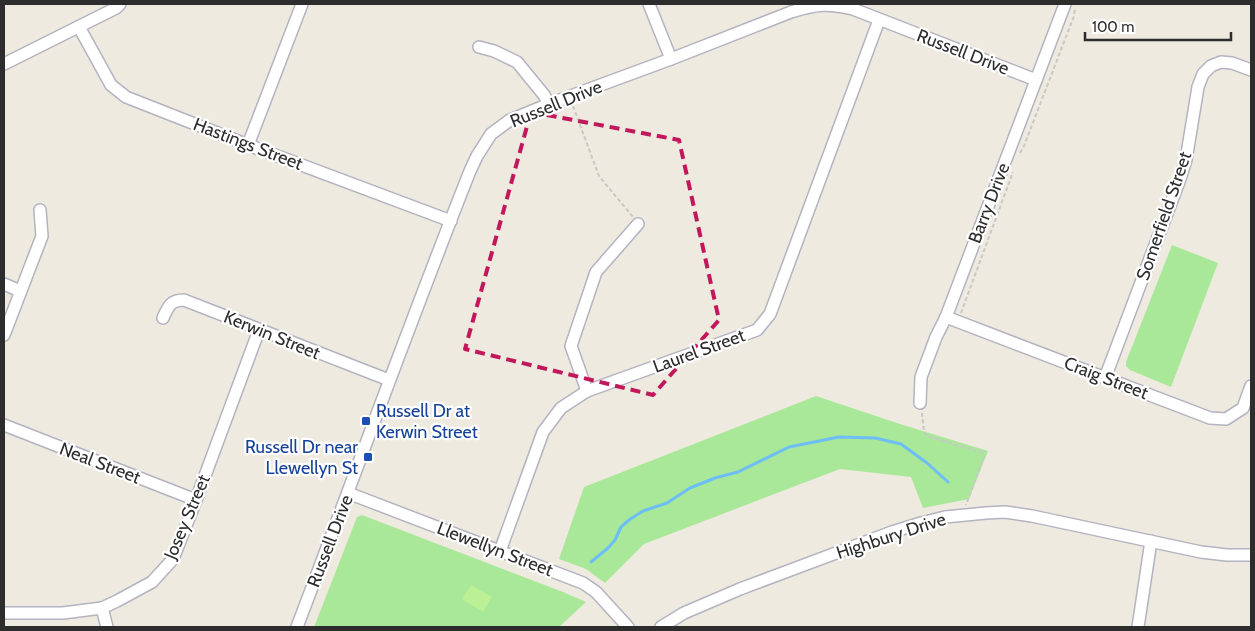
<svg xmlns="http://www.w3.org/2000/svg" width="1255" height="631" font-family="Cabin,sans-serif">
<rect width="100%" height="100%" fill="#efeadf"/>
<g fill="#a9e899">
<path d="M1172,245L1218,263L1171,387L1130,370L1126,366V362Z"/>
<path d="M816,396L900,424L988,451L969,499L923,508L911,477L840,469L644,544L605,583L586,569L559,559L584,487Z"/>
<path d="M362,515L563,592L586,602L559,627H314L357,517Z"/>
</g>
<path fill="#bcf094" d="M471,585L492,597L483,612L462,599Z"/>
<g fill="none" stroke-linecap="round" stroke-linejoin="round">
<path stroke="#6dbef6" stroke-width="3" d="M591,562L608,548L615,540L621,527L629,520L643,511L667,503L690,488L715,478L738,472L789,447L839,437L875,438L901,444L927,463L948,482"/>
<g stroke="#b3b3c1" stroke-width="14">
<g id="minor">
<path d="M649,4L671,59"/>
<path d="M79,27L111,85L126,97L248,145L451,221"/>
<path d="M479,47L494,51L517,62L544,95L549,104"/>
<path d="M4,64L116,8L120,4"/>
<path d="M248,145L302,4"/>
<path d="M4,284L20,291"/>
<path d="M946,317L1210,418L1226,419L1243,408L1251,386"/>
<path d="M163,318C168,307 170,300 184,300L389,380"/>
<path d="M4,335L42,236L40,210"/>
<path d="M1105,378L1180,179L1186,160L1198,87L1203,74L1211,66L1221,62L1232,63L1251,70"/>
<path d="M587,391L571,346L596,272L638,224"/>
<path d="M920,403L921,377L936,337L946,317L1065,4"/>
<path d="M4,425L196,500"/>
<path d="M348,493L583,583L596,592L628,627"/>
<path d="M500,551L543,432L561,408L587,391L757,330L770,314L879,20"/>
<path d="M102,608L107,627"/>
<path d="M4,613H63L102,608L117,601L152,582L173,559L196,500L259,330"/>
<path d="M297,627C355,475 410,322 470,171L477,156L491,134L510,120L549,104L671,59L791,12C816,4 828,3 853,9L1036,80"/>
<path d="M661,627L684,613L740,589L892,532L921,523L945,517L986,513L1005,512L1032,516L1201,552L1227,555H1251"/>
<path d="M1138,627L1151,541"/>
</g>
</g>
<g stroke="#c8c8c8" stroke-width="2" stroke-dasharray="4 2.5" stroke-linecap="butt">
<path d="M573,106L599,176L633,217"/>
<path d="M1020,153L1024,146L1074,16L1075,8"/>
<path d="M961,313L1013,172"/>
<path d="M922,413L924,432L930,437L981,452L984,456L966,505"/>
</g>
<use href="#minor" stroke="#fff" stroke-width="11"/>
</g>
<path fill="none" stroke="#c2185b" stroke-width="4" stroke-dasharray="10 6" stroke-linejoin="round" d="M531,112L679,140L719,320L653,395L465,349Z"/>
<g fill="#1a4fb4" stroke="#fff" stroke-width="2">
<rect x="361" y="416" width="10" height="10" rx="2.5"/>
<rect x="363" y="452" width="10" height="10" rx="2.5"/>
</g>
<g text-anchor="middle" stroke-width="4.5" stroke-linejoin="round" paint-order="stroke">
<g font-size="18" fill="#2d2d2d" stroke="#fff">
<text transform="translate(963 52) rotate(21)" y="6">Russell Drive</text>
<text transform="translate(556 104) rotate(-22)" y="6">Russell Drive</text>
<text transform="translate(248 144) rotate(21)" y="6">Hastings Street</text>
<text transform="translate(989 203) rotate(-69)" y="6">Barry Drive</text>
<text transform="translate(1164 216) rotate(-71)" y="6">Somerfield Street</text>
<text transform="translate(272 335) rotate(22)" y="6">Kerwin Street</text>
<text transform="translate(699 351) rotate(-20)" y="6">Laurel Street</text>
<text transform="translate(1106 378) rotate(21)" y="6">Craig Street</text>
<text transform="translate(100 463) rotate(21)" y="6">Neal Street</text>
<text transform="translate(187 517) rotate(-67)" y="6">Josey Street</text>
<text transform="translate(891 536) rotate(-18)" y="6">Highbury Drive</text>
<text transform="translate(330 541) rotate(-69)" y="6">Russell Drive</text>
<text transform="translate(495 549) rotate(21)" y="6">Llewellyn Street</text>
</g>
<g font-size="18" fill="#164399" stroke="#fff" text-anchor="start">
<text x="376" y="417">Russell Dr at<tspan x="376" dy="21">Kerwin Street</tspan></text>
<text x="358" y="453" text-anchor="end">Russell Dr near<tspan x="358" dy="21">Llewellyn St</tspan></text>
</g>
</g>
<rect width="1255" height="631" fill="none" stroke="#2d2d2d" stroke-width="10"/>
<path d="M1085 32v8h146v-8" fill="none" stroke="#2d2d2d" stroke-width="2.5"/>
<text x="1092" y="32" font-size="15" fill="#2d2d2d" stroke="#ffffff" stroke-width="4" paint-order="stroke">100 m</text>
</svg>
